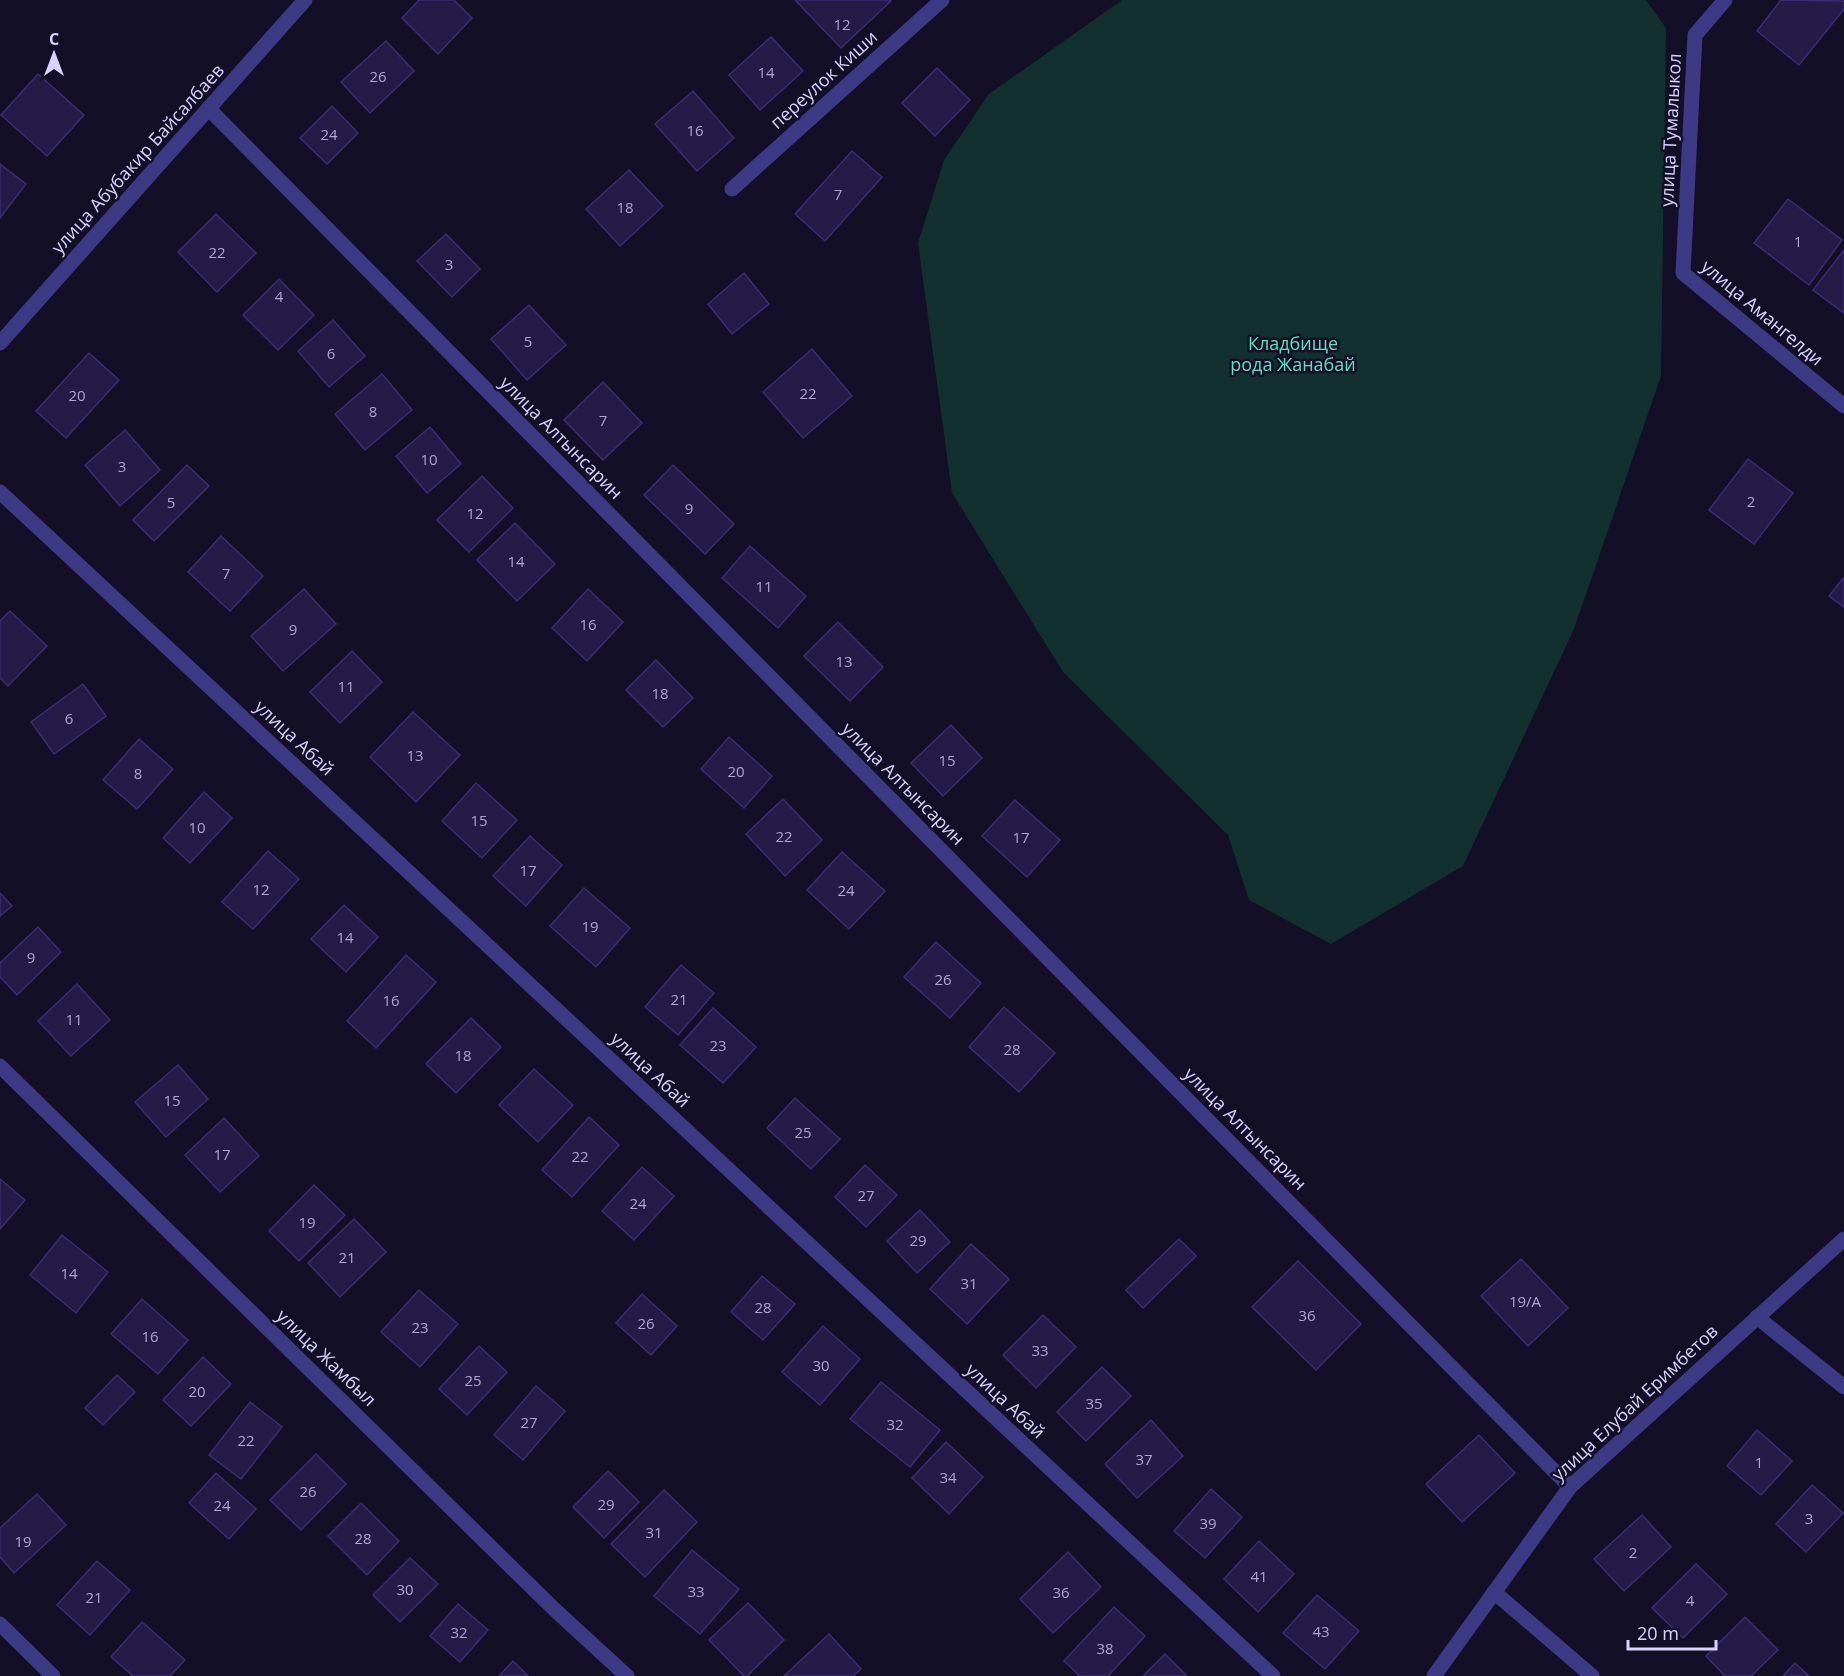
<svg xmlns="http://www.w3.org/2000/svg" width="1844" height="1676" font-family="'Open Sans',sans-serif">
<rect width="100%" height="100%" fill="#130f26"/>
<path fill="#12302f" d="M1122,0H1646L1666,28L1661,376L1574,629L1463,866L1331,944L1249,900L1228,835L1063,672L952,493L918,243L944,160L989,94Z"/>
<g fill="#241b47" stroke="#3b2d73" stroke-width="1.5">
<path d="M419,0H454L472,18L438,54L402,18Z"/>
<path d="M795,0H890L891,1L841,48Z"/>
<path d="M1781,0L1844,1V9L1799,65L1757,31Z"/>
<path d="M771,37L803,71L760,110L729,75Z"/>
<path d="M386,41L414,71L370,113L341,82Z"/>
<path d="M937,68L970,100L935,136L902,103Z"/>
<path d="M38,74L84,115L47,156L1,115Z"/>
<path d="M693,91L734,138L697,171L655,124Z"/>
<path d="M332,106L358,133L327,164L300,138Z"/>
<path d="M852,151L882,177L825,241L795,214Z"/>
<path d="M0,164L26,184L0,218Z"/>
<path d="M629,170L663,206L620,246L586,209Z"/>
<path d="M1788,199L1842,240L1809,285L1754,243Z"/>
<path d="M216,214L256,253L217,292L178,252Z"/>
<path d="M446,234L480,269L452,297L417,261Z"/>
<path d="M1844,250V313L1813,290Z"/>
<path d="M744,273L769,304L732,334L708,304Z"/>
<path d="M279,279L314,315L278,350L243,315Z"/>
<path d="M529,305L566,345L527,380L491,339Z"/>
<path d="M333,320L365,356L329,387L298,351Z"/>
<path d="M812,349L852,396L803,438L763,392Z"/>
<path d="M89,353L119,380L66,438L36,411Z"/>
<path d="M382,374L412,410L365,450L335,414Z"/>
<path d="M603,382L642,423L603,460L564,420Z"/>
<path d="M430,427L461,464L427,493L396,456Z"/>
<path d="M125,430L160,470L120,506L85,465Z"/>
<path d="M1748,459L1793,493L1754,544L1709,510Z"/>
<path d="M187,465L209,486L154,541L133,520Z"/>
<path d="M673,465L734,524L705,554L644,495Z"/>
<path d="M482,476L513,508L469,552L437,520Z"/>
<path d="M515,523L555,564L517,601L477,560Z"/>
<path d="M221,536L263,576L230,611L188,572Z"/>
<path d="M750,546L806,596L778,628L722,578Z"/>
<path d="M1844,577V607L1829,596Z"/>
<path d="M304,589L336,624L283,671L251,636Z"/>
<path d="M588,589L623,622L587,661L552,628Z"/>
<path d="M10,611L47,646L8,686L0,678V621Z"/>
<path d="M838,622L883,667L850,701L804,656Z"/>
<path d="M352,651L382,682L340,723L310,692Z"/>
<path d="M656,660L693,698L663,727L626,690Z"/>
<path d="M83,684L106,716L54,754L31,722Z"/>
<path d="M413,712L460,755L416,802L370,757Z"/>
<path d="M951,725L982,758L943,796L911,763Z"/>
<path d="M729,737L772,776L744,808L701,769Z"/>
<path d="M139,739L173,769L137,809L103,780Z"/>
<path d="M476,783L517,820L482,858L442,821Z"/>
<path d="M204,792L232,818L190,863L163,838Z"/>
<path d="M783,799L822,840L785,876L746,834Z"/>
<path d="M1015,800L1060,840L1027,877L982,836Z"/>
<path d="M530,836L562,865L526,906L493,876Z"/>
<path d="M268,851L299,879L253,929L222,902Z"/>
<path d="M842,852L885,891L849,929L807,890Z"/>
<path d="M584,888L630,928L596,967L550,926Z"/>
<path d="M0,893L12,906L0,916Z"/>
<path d="M344,905L378,937L346,972L311,939Z"/>
<path d="M38,927L61,952L17,995L0,977V963Z"/>
<path d="M936,942L981,983L950,1018L904,977Z"/>
<path d="M406,955L436,982L376,1048L347,1021Z"/>
<path d="M681,965L714,993L678,1035L645,1007Z"/>
<path d="M77,984L110,1020L71,1056L38,1021Z"/>
<path d="M1004,1007L1055,1053L1019,1092L969,1047Z"/>
<path d="M713,1008L756,1047L723,1083L680,1045Z"/>
<path d="M471,1018L501,1047L456,1093L426,1064Z"/>
<path d="M178,1065L208,1099L166,1137L135,1102Z"/>
<path d="M534,1069L573,1105L538,1142L499,1105Z"/>
<path d="M795,1098L840,1139L811,1169L767,1128Z"/>
<path d="M589,1117L619,1145L572,1197L542,1170Z"/>
<path d="M224,1118L259,1156L220,1192L185,1155Z"/>
<path d="M865,1165L897,1195L866,1227L835,1197Z"/>
<path d="M642,1167L674,1196L634,1240L602,1211Z"/>
<path d="M0,1179L25,1200L0,1229Z"/>
<path d="M314,1185L345,1215L299,1261L269,1231Z"/>
<path d="M920,1210L950,1242L917,1273L887,1241Z"/>
<path d="M354,1219L386,1252L340,1297L308,1263Z"/>
<path d="M62,1235L108,1272L76,1313L30,1275Z"/>
<path d="M1179,1239L1196,1256L1143,1308L1126,1290Z"/>
<path d="M971,1244L1009,1279L967,1324L930,1289Z"/>
<path d="M1521,1259L1568,1308L1528,1346L1481,1296Z"/>
<path d="M1298,1261L1361,1324L1316,1370L1252,1307Z"/>
<path d="M762,1276L795,1304L763,1340L731,1312Z"/>
<path d="M419,1290L458,1324L420,1367L381,1332Z"/>
<path d="M642,1294L677,1326L651,1355L616,1323Z"/>
<path d="M142,1299L188,1340L158,1374L111,1334Z"/>
<path d="M1043,1315L1076,1347L1036,1388L1003,1355Z"/>
<path d="M823,1326L860,1359L820,1405L782,1372Z"/>
<path d="M479,1346L507,1372L467,1415L439,1389Z"/>
<path d="M203,1357L231,1384L191,1426L163,1400Z"/>
<path d="M1102,1367L1131,1396L1086,1441L1057,1412Z"/>
<path d="M117,1375L135,1392L103,1425L85,1408Z"/>
<path d="M881,1382L940,1430L910,1467L850,1419Z"/>
<path d="M536,1386L565,1411L523,1460L494,1435Z"/>
<path d="M250,1402L282,1427L241,1479L209,1455Z"/>
<path d="M1151,1420L1183,1456L1137,1498L1105,1464Z"/>
<path d="M1757,1430L1792,1461L1761,1495L1727,1466Z"/>
<path d="M1479,1435L1515,1473L1462,1522L1426,1484Z"/>
<path d="M946,1442L983,1477L949,1514L912,1478Z"/>
<path d="M316,1454L346,1484L301,1530L270,1500Z"/>
<path d="M608,1471L639,1502L604,1538L573,1507Z"/>
<path d="M216,1473L256,1509L229,1539L189,1503Z"/>
<path d="M1812,1485L1843,1513L1806,1552L1776,1524Z"/>
<path d="M1211,1489L1242,1517L1205,1558L1174,1531Z"/>
<path d="M664,1490L697,1522L645,1577L611,1544Z"/>
<path d="M37,1494L66,1525L14,1573L0,1557V1528Z"/>
<path d="M361,1503L399,1541L367,1575L328,1536Z"/>
<path d="M1642,1515L1671,1547L1624,1591L1594,1559Z"/>
<path d="M1259,1541L1294,1574L1258,1612L1224,1579Z"/>
<path d="M692,1550L739,1589L700,1634L654,1596Z"/>
<path d="M1068,1552L1101,1587L1053,1633L1020,1599Z"/>
<path d="M410,1558L438,1584L400,1622L373,1595Z"/>
<path d="M97,1561L130,1590L90,1635L57,1605Z"/>
<path d="M1696,1564L1727,1594L1683,1638L1652,1608Z"/>
<path d="M1317,1595L1359,1631L1325,1669L1283,1633Z"/>
<path d="M748,1603L784,1640L747,1676H744L709,1640Z"/>
<path d="M458,1604L488,1630L460,1662L430,1636Z"/>
<path d="M1114,1607L1145,1636L1108,1676H1080L1064,1661Z"/>
<path d="M1745,1617L1778,1650L1751,1676H1725L1706,1656Z"/>
<path d="M142,1622L185,1660L170,1676H133L111,1657Z"/>
<path d="M829,1634L861,1669L853,1676H784Z"/>
<path d="M1165,1654L1187,1676H1143Z"/>
<path d="M513,1661L528,1676H499Z"/>
<path d="M1795,1663L1809,1676H1783Z"/>
</g>
<g fill="none" stroke-linecap="round" stroke-linejoin="round">
<g stroke="#3d3a85" stroke-width="15">
<path d="M1725,0L1695,35L1683,273L1844,406"/>
<path d="M209,109L1570,1487"/>
<path d="M732,189L942,0"/>
<path d="M0,343L305,0"/>
<path d="M0,492L1273,1676"/>
<path d="M0,1066L555,1610L627,1676"/>
<path d="M1757,1317L1844,1387"/>
<path d="M1494,1592L1592,1676"/>
<path d="M0,1624L53,1676"/>
<path d="M1434,1676L1570,1487L1844,1239"/>
</g>
</g>
<g text-anchor="middle" stroke-width="5" stroke-linejoin="round" paint-order="stroke">
<g font-size="15" fill="#aca6d1">
<text x="842" y="30">12</text>
<text x="766" y="78">14</text>
<text x="378" y="82">26</text>
<text x="695" y="136">16</text>
<text x="329" y="140">24</text>
<text x="838" y="200">7</text>
<text x="625" y="213">18</text>
<text x="1798" y="247">1</text>
<text x="217" y="258">22</text>
<text x="449" y="270">3</text>
<text x="279" y="302">4</text>
<text x="528" y="347">5</text>
<text x="331" y="359">6</text>
<text x="808" y="399">22</text>
<text x="77" y="401">20</text>
<text x="373" y="417">8</text>
<text x="603" y="426">7</text>
<text x="429" y="465">10</text>
<text x="122" y="472">3</text>
<text x="1751" y="507">2</text>
<text x="171" y="508">5</text>
<text x="689" y="514">9</text>
<text x="475" y="519">12</text>
<text x="516" y="567">14</text>
<text x="226" y="579">7</text>
<text x="764" y="592">11</text>
<text x="588" y="630">16</text>
<text x="293" y="635">9</text>
<text x="844" y="667">13</text>
<text x="346" y="692">11</text>
<text x="660" y="699">18</text>
<text x="69" y="724">6</text>
<text x="415" y="761">13</text>
<text x="947" y="766">15</text>
<text x="736" y="777">20</text>
<text x="138" y="779">8</text>
<text x="479" y="826">15</text>
<text x="197" y="833">10</text>
<text x="784" y="842">22</text>
<text x="1021" y="843">17</text>
<text x="528" y="876">17</text>
<text x="261" y="895">12</text>
<text x="846" y="896">24</text>
<text x="590" y="932">19</text>
<text x="345" y="943">14</text>
<text x="31" y="963">9</text>
<text x="943" y="985">26</text>
<text x="679" y="1005">21</text>
<text x="391" y="1006">16</text>
<text x="74" y="1025">11</text>
<text x="718" y="1051">23</text>
<text x="1012" y="1055">28</text>
<text x="463" y="1061">18</text>
<text x="172" y="1106">15</text>
<text x="803" y="1138">25</text>
<text x="222" y="1160">17</text>
<text x="580" y="1162">22</text>
<text x="866" y="1201">27</text>
<text x="638" y="1209">24</text>
<text x="307" y="1228">19</text>
<text x="918" y="1246">29</text>
<text x="347" y="1263">21</text>
<text x="69" y="1279">14</text>
<text x="969" y="1289">31</text>
<text x="1525" y="1307">19/А</text>
<text x="763" y="1313">28</text>
<text x="1307" y="1321">36</text>
<text x="646" y="1329">26</text>
<text x="420" y="1333">23</text>
<text x="150" y="1342">16</text>
<text x="1040" y="1356">33</text>
<text x="821" y="1371">30</text>
<text x="473" y="1386">25</text>
<text x="197" y="1397">20</text>
<text x="1094" y="1409">35</text>
<text x="529" y="1428">27</text>
<text x="895" y="1430">32</text>
<text x="246" y="1446">22</text>
<text x="1144" y="1465">37</text>
<text x="1759" y="1468">1</text>
<text x="948" y="1483">34</text>
<text x="308" y="1497">26</text>
<text x="606" y="1510">29</text>
<text x="222" y="1511">24</text>
<text x="1809" y="1524">3</text>
<text x="1208" y="1529">39</text>
<text x="654" y="1538">31</text>
<text x="363" y="1544">28</text>
<text x="23" y="1547">19</text>
<text x="1633" y="1558">2</text>
<text x="1259" y="1582">41</text>
<text x="405" y="1595">30</text>
<text x="696" y="1597">33</text>
<text x="1061" y="1598">36</text>
<text x="94" y="1603">21</text>
<text x="1690" y="1606">4</text>
<text x="1321" y="1637">43</text>
<text x="459" y="1638">32</text>
<text x="1105" y="1654">38</text>
</g>
<g font-size="18" fill="#d9d4ff" stroke="#130f26">
<text transform="translate(824 80) rotate(-42)" y="6">переулок Киши</text>
<text transform="translate(1671 130) rotate(-87)" y="6">улица Тумалыкол</text>
<text transform="translate(138 159) rotate(-48)" y="6">улица Абубакир Байсалбаев</text>
<text transform="translate(1762 313) rotate(40)" y="6">улица Амангелди</text>
<text transform="translate(561 438) rotate(45)" y="6">улица Алтынсарин</text>
<text transform="translate(294 738) rotate(43)" y="6">улица Абай</text>
<text transform="translate(903 784) rotate(45)" y="6">улица Алтынсарин</text>
<text transform="translate(650 1070) rotate(43)" y="6">улица Абай</text>
<text transform="translate(1245 1129) rotate(45)" y="6">улица Алтынсарин</text>
<text transform="translate(326 1358) rotate(44)" y="6">улица Жамбыл</text>
<text transform="translate(1005 1401) rotate(43)" y="6">улица Абай</text>
<text transform="translate(1635 1403) rotate(-43)" y="6">улица Елубай Еримбетов</text>
</g>
<g font-size="18" fill="#5fe0c0" stroke="#130f26">
<text x="1293" y="350">Кладбище<tspan x="1293" dy="21">рода Жанабай</tspan></text>
</g>
</g>
<g transform="translate(54 54)" stroke="#130f26" stroke-width="4.5" paint-order="stroke">
<path d="M0-4.5L10 22L0 15L-10 22Z" fill="#d9d4ff"/>
<text y="-9" font-size="16" font-weight="bold" text-anchor="middle" fill="#d9d4ff">С</text>
</g>
<path d="M1628 1640v9h88v-9" fill="none" stroke="#d9d4ff" stroke-width="3"/>
<text x="1637" y="1640" font-size="18" fill="#d9d4ff" stroke="#130f26" stroke-width="4.5" paint-order="stroke">20 m</text>
</svg>
